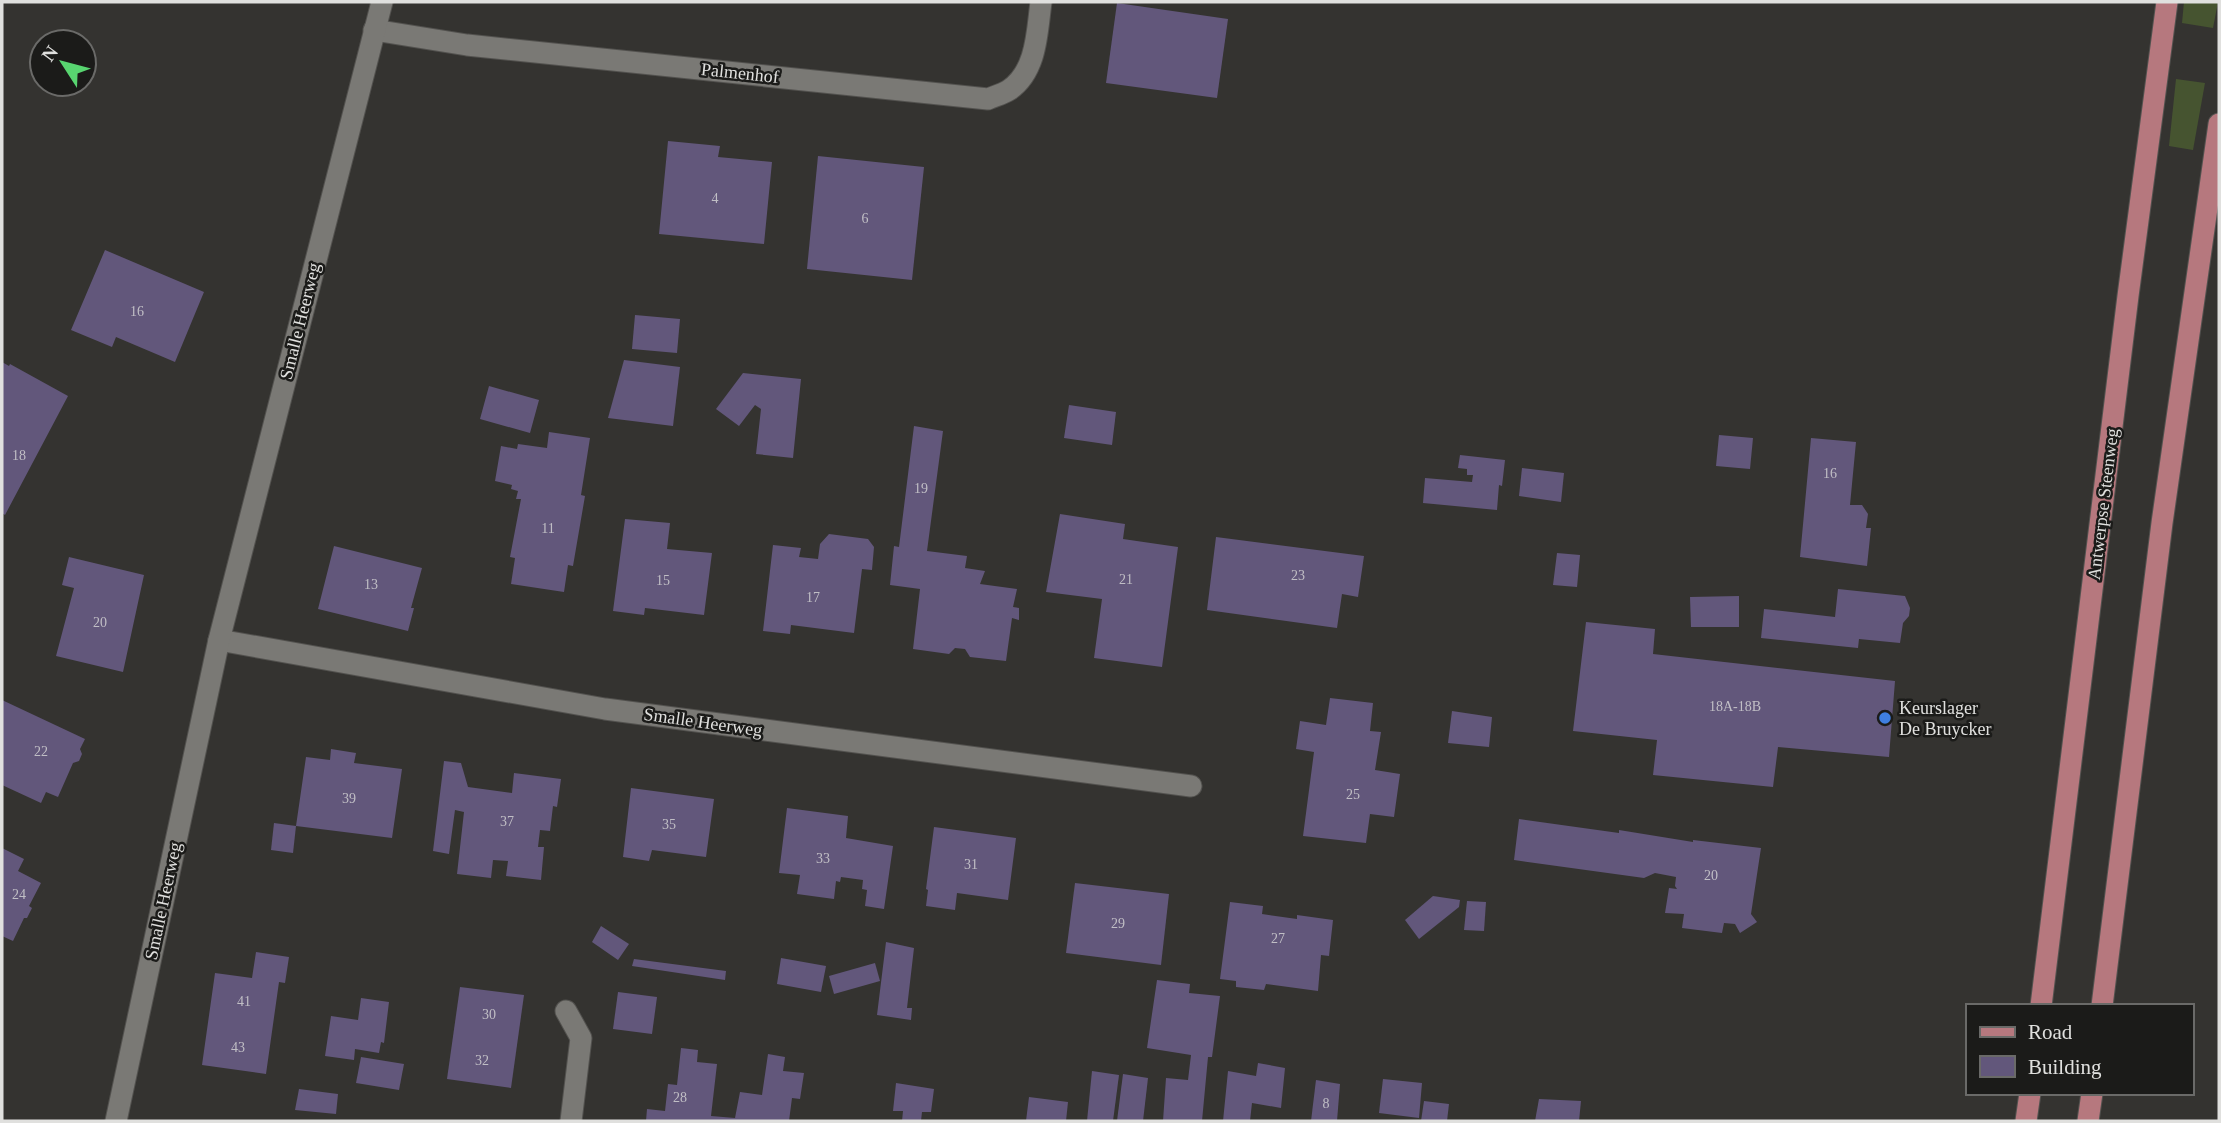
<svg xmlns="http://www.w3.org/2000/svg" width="2221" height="1123" font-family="Georgia,serif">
<rect width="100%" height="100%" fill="#343330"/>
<g fill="#465430">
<path d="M2184,2H2218L2213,28L2182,23Z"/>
<path d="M2176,79L2205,83L2193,150L2169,146Z"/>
</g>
<g fill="#62577b">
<path d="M1117,3L1228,19L1217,98L1106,83Z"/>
<path d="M668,141L720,146L718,157L772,162L764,244L659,234Z"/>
<path d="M818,156L924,167L912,280L807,269Z"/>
<path d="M105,250L204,292L175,362L116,337L112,347L71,330Z"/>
<path d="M635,315L680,319L677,353L632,349Z"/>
<path d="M624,360L680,367L673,426L608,418Z"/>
<path d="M2,362L9,366L10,364L68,396L5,515L2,513Z"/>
<path d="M743,373L801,379L793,458L756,454L761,409L755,405L739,426L716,409Z"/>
<path d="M489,386L539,400L530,433L480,419Z"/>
<path d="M1069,405L1116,412L1112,445L1064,438Z"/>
<path d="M914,426L943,431L927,551L967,556L965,568L985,571L980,584L1017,589L1013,607L1019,608V620L1012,618L1006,661L970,657L965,649L955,648L949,654L913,649L920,589L890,585L894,546L899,547Z"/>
<path d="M549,432L590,438L581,495L585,496L573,566L568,565L564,592L511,584L515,558L510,557L521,499H516L518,491L511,489L512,485L495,481L501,446L517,449L518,444L547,448Z"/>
<path d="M1719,435L1753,438L1750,469L1716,466Z"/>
<path d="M1811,438L1856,442L1850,505H1862L1868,514L1866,528H1871L1867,566L1800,557Z"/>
<path d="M1460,455L1505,460L1502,486L1499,485L1497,510L1423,503L1425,478L1472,482L1473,475H1467V469L1458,468Z"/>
<path d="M1522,468L1564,473L1561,502L1519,496Z"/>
<path d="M1060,514L1125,524L1123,539L1178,547L1162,667L1094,658L1102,599L1046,592Z"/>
<path d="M625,519L670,523L667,549L712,553L704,615L645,608L644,615L613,611Z"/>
<path d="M829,534L868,539L874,547L872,570L862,569L854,633L791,625L790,634L763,631L773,545L801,548L799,557L818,559L820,544Z"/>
<path d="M1216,537L1364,556L1358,597L1342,594L1337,628L1207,610Z"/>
<path d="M334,546L422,568L411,608H414L408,631L318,609Z"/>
<path d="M1557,553L1580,555L1577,587L1553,585Z"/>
<path d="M69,557L144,575L123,672L56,656L74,588L62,585Z"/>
<path d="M1838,589L1905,596L1910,608L1909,616L1903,623L1900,643L1859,639L1858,648L1761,638L1764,609L1835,617Z"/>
<path d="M1739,596V627H1691L1690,597Z"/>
<path d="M1586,622L1655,629L1653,654L1895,681L1889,757L1778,747L1773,787L1653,775L1657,740L1573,731Z"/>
<path d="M1330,698L1373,703L1370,731L1381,732L1375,770L1400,774L1394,817L1370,814L1366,843L1303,836L1314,752L1296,749L1300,721L1326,725Z"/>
<path d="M2,700L85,739L80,749L82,754L79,761L73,763L58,797L46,792L41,803L2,785Z"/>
<path d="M1452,711L1492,717L1489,747L1448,743Z"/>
<path d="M331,749L356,753L354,763L402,769L392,838L296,826L306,757L330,760Z"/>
<path d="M444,761L461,763L468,787L512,793L514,773L561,779L557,807L553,806L550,831L540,830L538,847H544L541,880L506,876L508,861L493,860L491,878L457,874L464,812L455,810L449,854L433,851Z"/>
<path d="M631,788L714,799L706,857L652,850L649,861L623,857Z"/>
<path d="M787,808L848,816L846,838L893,846L884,909L865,906L867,890L862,889L863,880L841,877L840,882L836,881L834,899L797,894L800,875L779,873Z"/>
<path d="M1519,819L1619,833V830L1693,842V840L1761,848L1751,914L1757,922L1740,933L1735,924L1724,923L1722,933L1682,928L1684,914L1665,913L1669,888L1677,889L1675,886L1676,877L1655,873L1644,878L1514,860Z"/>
<path d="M274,823L296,826L293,853L271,850Z"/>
<path d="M934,827L1016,838L1008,900L957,893L955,910L926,906L928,890L926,889Z"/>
<path d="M2,848L24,859L18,871L41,883L29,906L32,908L27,918H24L13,941L2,936Z"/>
<path d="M1075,883L1169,894L1161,965L1066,953Z"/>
<path d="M1433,896L1460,900L1459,907L1419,939L1405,920Z"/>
<path d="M1467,901L1486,902L1484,931L1464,930Z"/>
<path d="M1230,902L1263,906L1262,914L1297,919V915L1333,920L1329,956L1321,955L1318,991L1266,984L1264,990L1236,987V981L1220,979Z"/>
<path d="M601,926L629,944L618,960L592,942Z"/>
<path d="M886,942L914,948L907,1008H912L911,1020L877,1015Z"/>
<path d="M256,952L289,957L285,983L279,982L266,1074L202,1065L215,973L252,978Z"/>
<path d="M781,958L826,966L821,992L777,984Z"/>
<path d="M634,959L726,971L725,980L632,966Z"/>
<path d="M875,963L880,981L834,994L829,976Z"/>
<path d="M1157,980L1190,984L1189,993L1220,996L1212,1057H1208L1202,1121H1163L1166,1078L1188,1080L1191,1055L1147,1048Z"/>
<path d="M460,987L524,995L511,1088L447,1079Z"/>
<path d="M618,992L657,997L652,1034L613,1029Z"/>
<path d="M361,998L389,1002L384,1043L381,1042L379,1053L355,1049L354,1060L325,1056L331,1016L358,1020Z"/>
<path d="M681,1048L698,1050L697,1062L717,1064L711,1116L735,1118L740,1092L762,1095L768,1054L785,1057L783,1071L804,1073L800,1099L792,1098L789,1121H646L647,1109L665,1111L668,1084L677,1085Z"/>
<path d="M361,1057L404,1064L399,1090L356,1083Z"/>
<path d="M1258,1063L1285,1068L1281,1108L1252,1103L1250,1121H1223L1228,1071L1256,1076Z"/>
<path d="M1092,1071L1119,1075L1113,1121H1087Z"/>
<path d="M1123,1074L1148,1078L1143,1121H1117Z"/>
<path d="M1383,1079L1422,1083L1419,1118L1379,1113Z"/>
<path d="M1316,1080L1340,1084L1337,1121H1311Z"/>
<path d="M896,1083L934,1089L931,1112H922L921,1121H902L903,1111H893Z"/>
<path d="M299,1089L338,1094L336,1114L295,1110Z"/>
<path d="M1029,1097L1068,1102L1066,1121H1026Z"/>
<path d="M1539,1099L1581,1101L1579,1121H1535Z"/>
<path d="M1424,1101L1449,1104L1447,1121H1421Z"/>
</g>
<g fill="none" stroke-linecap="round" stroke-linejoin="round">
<g stroke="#53524f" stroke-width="23">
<g id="minor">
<path d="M374,30L467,45L988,99C995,96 1003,94 1009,90C1037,71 1037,32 1041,2"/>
<path d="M219,640L605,709L1191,786"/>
<path d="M566,1011L581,1038L571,1121"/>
<path d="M116,1121L219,640L382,2"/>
</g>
</g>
<g stroke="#53524f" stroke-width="23">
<g id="major">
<path d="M2041,1006L2128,296L2167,2"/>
<path d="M2102,1006L2162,523L2219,124"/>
<path d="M2026,1121L2030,1093"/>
<path d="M2088,1121L2092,1093"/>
</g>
</g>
<use href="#minor" stroke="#7a7975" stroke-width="21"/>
<use href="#major" stroke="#b6787e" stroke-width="21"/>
</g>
<circle fill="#3f7fe0" stroke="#1b1b19" stroke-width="2.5" cx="1885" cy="718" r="7"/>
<g text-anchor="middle" stroke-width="5" stroke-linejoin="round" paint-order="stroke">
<g font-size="14" fill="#c0bec5">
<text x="715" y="203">4</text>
<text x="865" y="223">6</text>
<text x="137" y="316">16</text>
<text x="19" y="460">18</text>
<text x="1830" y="478">16</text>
<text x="921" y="493">19</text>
<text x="548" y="533">11</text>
<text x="1298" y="580">23</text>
<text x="1126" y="584">21</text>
<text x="663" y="585">15</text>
<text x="371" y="589">13</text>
<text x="813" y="602">17</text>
<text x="100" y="627">20</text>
<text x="1735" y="711">18A-18B</text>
<text x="41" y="756">22</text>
<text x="1353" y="799">25</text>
<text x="349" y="803">39</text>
<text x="507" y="826">37</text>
<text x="669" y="829">35</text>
<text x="823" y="863">33</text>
<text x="971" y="869">31</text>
<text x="1711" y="880">20</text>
<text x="19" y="899">24</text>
<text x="1118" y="928">29</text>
<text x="1278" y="943">27</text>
<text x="244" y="1006">41</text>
<text x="489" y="1019">30</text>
<text x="238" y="1052">43</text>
<text x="482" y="1065">32</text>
<text x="680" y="1102">28</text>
<text x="1326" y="1108">8</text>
</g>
<g font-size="18" fill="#e0e0de" stroke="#1b1b19">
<text transform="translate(740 73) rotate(6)" y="6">Palmenhof</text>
<text transform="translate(300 321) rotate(-76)" y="6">Smalle Heerweg</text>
<text transform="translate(2103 504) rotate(-83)" y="6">Antwerpse Steenweg</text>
<text transform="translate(703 722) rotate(8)" y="6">Smalle Heerweg</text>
<text transform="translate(163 901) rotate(-78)" y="6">Smalle Heerweg</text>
</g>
<g font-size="18" fill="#e0e0de" stroke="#1b1b19" text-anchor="start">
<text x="1899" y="714">Keurslager<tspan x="1899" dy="21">De Bruycker</tspan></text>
</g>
</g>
<rect width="2221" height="1123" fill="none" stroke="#e0e0de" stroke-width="7"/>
<rect x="1966" y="1004" width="228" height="91" fill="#1b1b19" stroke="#6a6a68" stroke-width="2"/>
<rect x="1980" y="1027" width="35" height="10" fill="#b6787e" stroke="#6a6a68" stroke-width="2"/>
<text x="2028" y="1039" font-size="21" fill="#e0e0de">Road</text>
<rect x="1980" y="1056" width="35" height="21" fill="#62577b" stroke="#6a6a68" stroke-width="2"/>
<text x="2028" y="1074" font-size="21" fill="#e0e0de">Building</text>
<g transform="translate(63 63) rotate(306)"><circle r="33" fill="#1b1b19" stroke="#6a6a68" stroke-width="2"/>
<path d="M0-5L12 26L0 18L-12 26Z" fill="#58d570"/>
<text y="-10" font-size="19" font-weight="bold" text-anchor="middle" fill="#e0e0de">N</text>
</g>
</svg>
